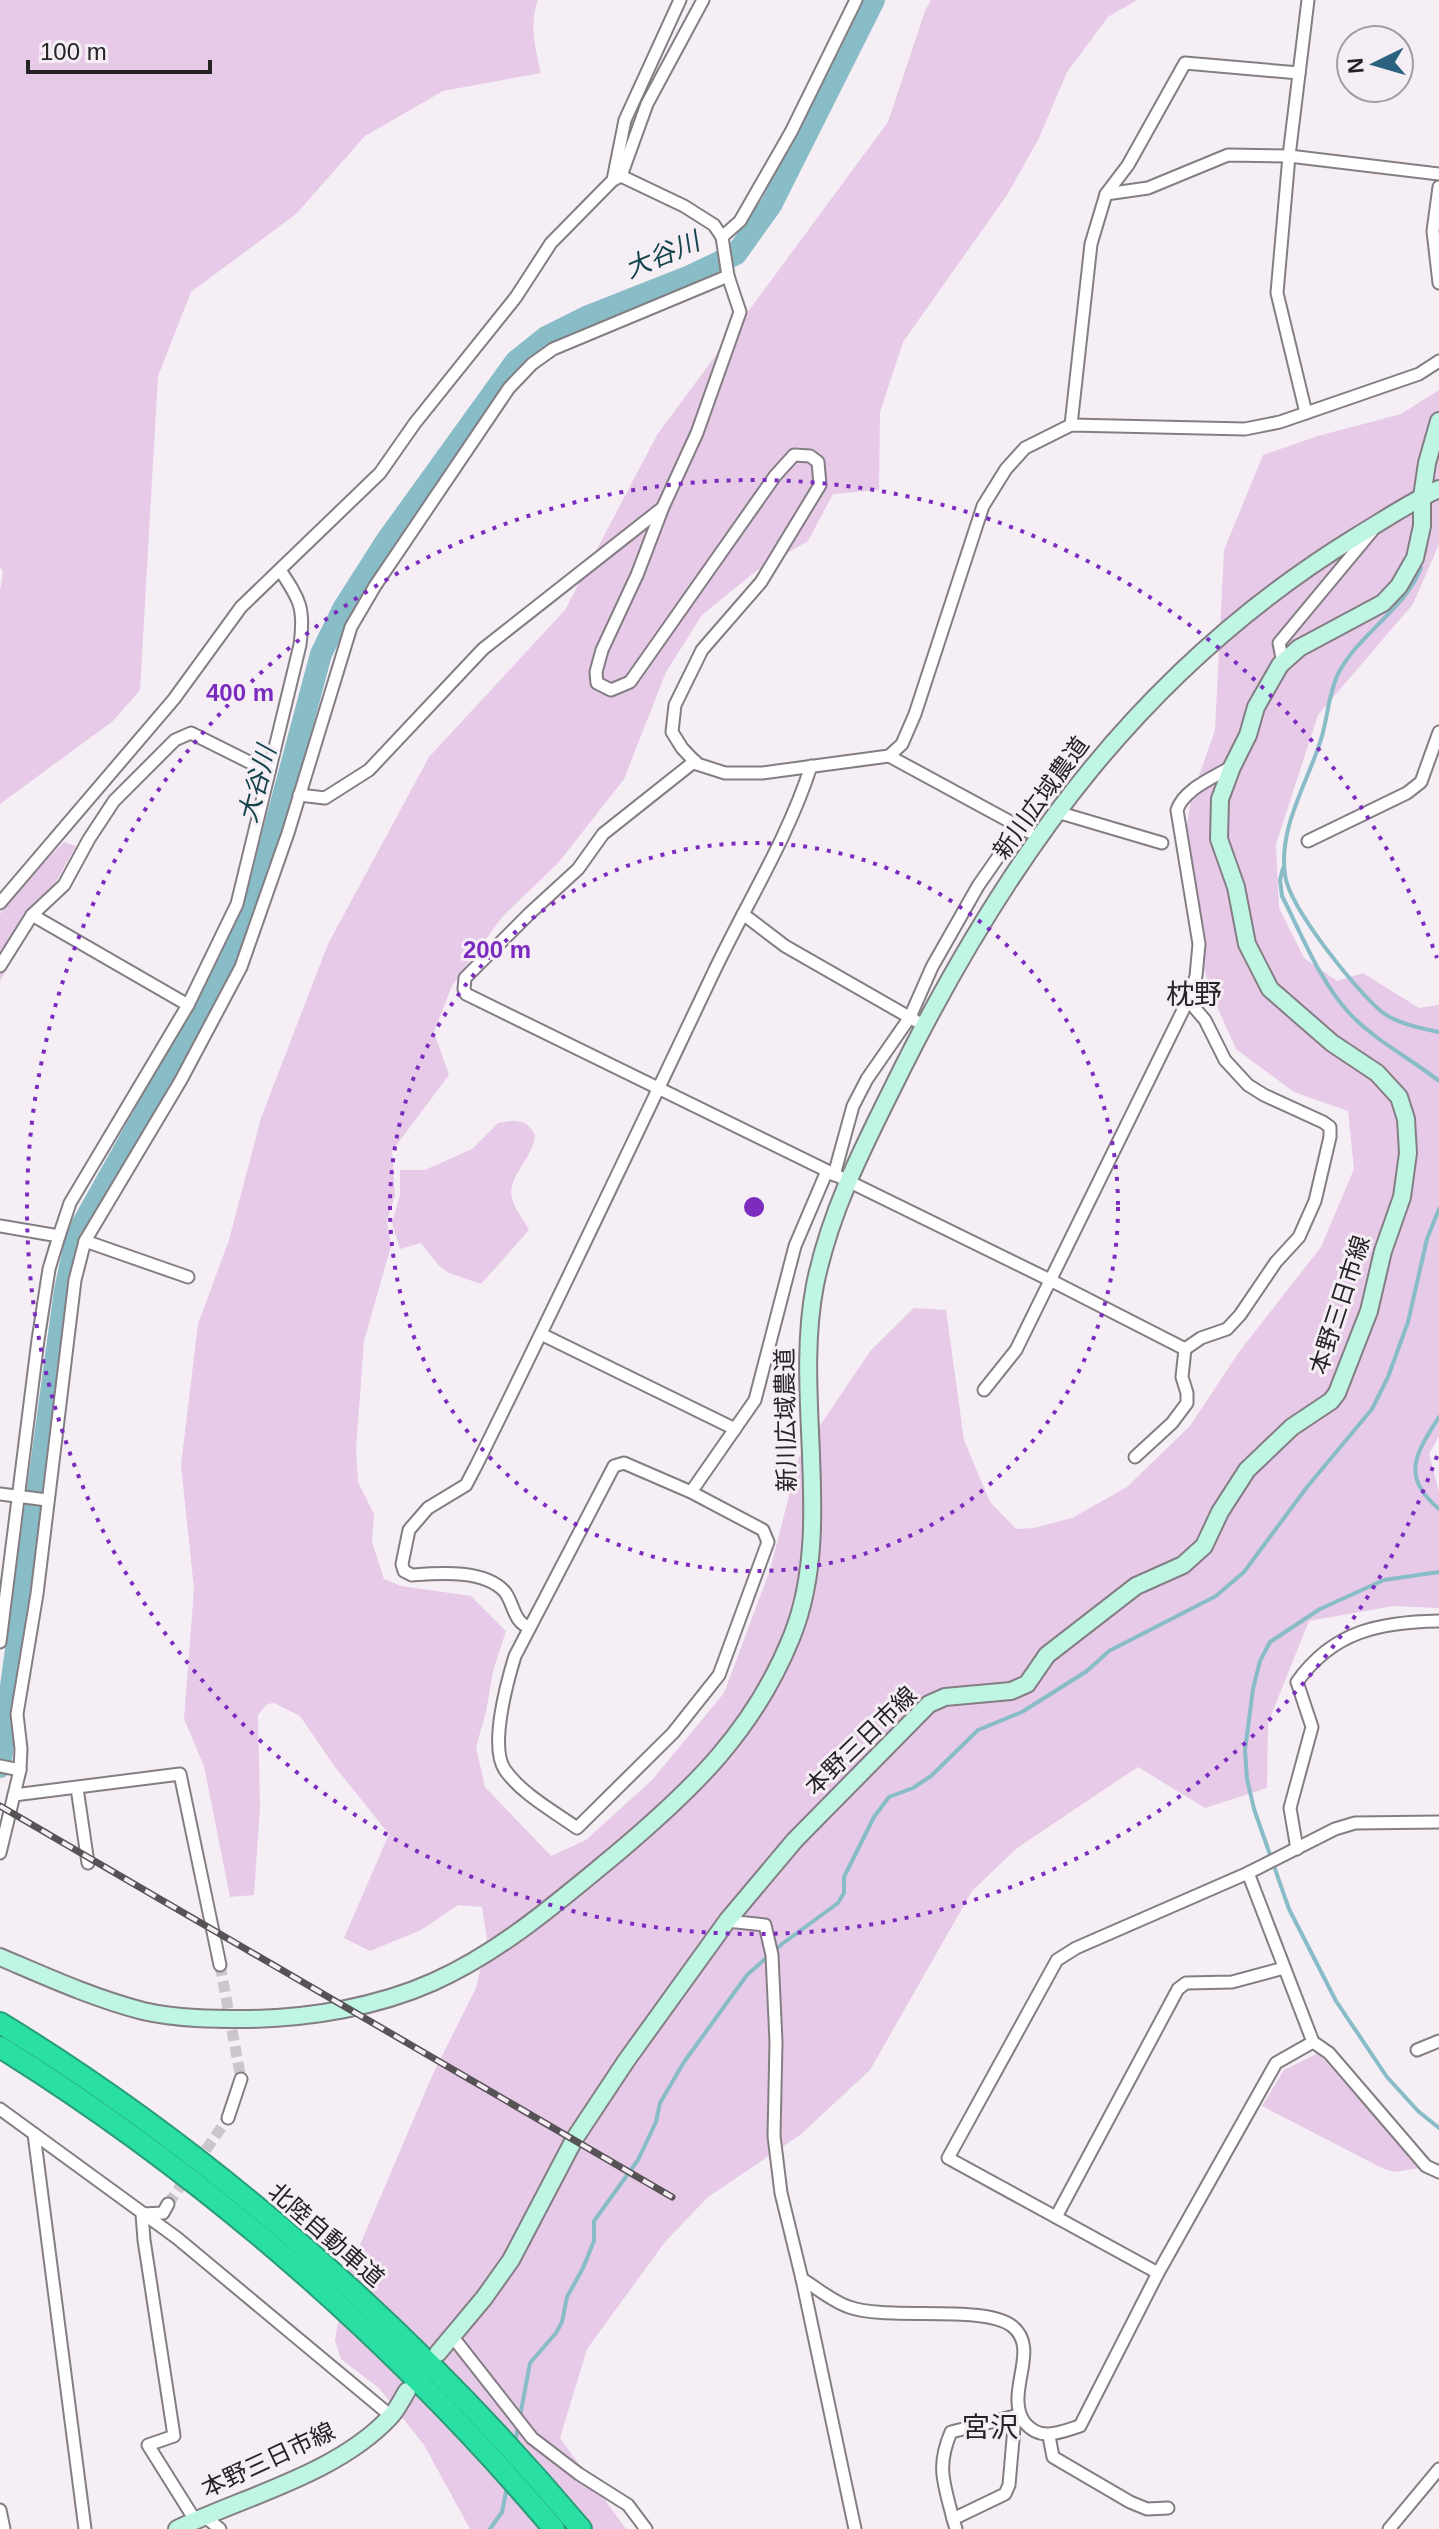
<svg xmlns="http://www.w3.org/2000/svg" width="1439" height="2529" font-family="Arial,'Noto Sans JP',sans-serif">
<rect width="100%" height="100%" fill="#f5eef5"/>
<g fill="#e6cae7">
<path d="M0,0H538C529,24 535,48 541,73L443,91L365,136L296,214L191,292L158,376L140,690L113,721L0,804V591L3,572L0,567Z"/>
<path d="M931,0H1137L1108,17L1067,72L1039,138L1007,195L903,342L880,412L879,490L833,494L808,541L756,571L702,615L666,672L624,779L559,862L502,917L452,986L434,1032L449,1075L392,1151L395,1195L387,1221L391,1246L364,1341L356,1449L358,1482L374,1514L372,1542L384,1579L401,1586L471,1596L506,1631L493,1671L486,1712L476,1747L485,1787L551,1856L586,1840L652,1780L724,1693L770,1570L799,1457L871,1350L914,1308L946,1310L964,1440L990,1502L1016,1529L1034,1528L1072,1518L1127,1487L1190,1426L1239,1352L1321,1247L1354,1169L1348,1111L1294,1092L1236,1049L1214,1000L1196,944L1183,849L1191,799L1215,730L1224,550L1263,455L1318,436L1401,414L1439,390V544L1413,604L1318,715L1276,844L1279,908L1304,958L1337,981L1363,973L1419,1008L1439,1005V1436L1429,1454L1439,1492V1608L1393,1606L1309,1621L1268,1723L1267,1788L1205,1808L1138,1767L1017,1848L972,1891L870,2070L800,2135L708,2197L665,2242L587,2349L560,2438L626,2529H470L424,2445L379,2388L341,2359L335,2340L345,2280L432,2076L476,1988L487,1938L482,1907L458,1905L421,1930L370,1951L344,1938L389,1834L335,1767L300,1716L274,1703L267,1704L258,1715L260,1807L254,1895L230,1897L204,1766L184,1719L194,1589L181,1465L198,1324L229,1240L261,1118L328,944L429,757L565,610L657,435L888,122L925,11Z"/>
<path d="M64,842L76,846L0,981V914L9,899Z"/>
<path d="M510,1121C523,1121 529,1123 535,1135C534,1158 504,1179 513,1201C516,1211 524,1220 529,1230L481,1284L449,1273L439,1266L421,1243L400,1249L392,1223L400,1195V1170H425L472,1149L498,1123Z"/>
<path d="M1318,2053L1420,2168L1394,2172L1384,2169L1262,2106L1284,2070Z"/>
</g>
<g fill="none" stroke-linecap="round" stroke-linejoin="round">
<g stroke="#88bcc6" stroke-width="4">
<path d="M1421,568C1404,610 1360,633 1339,672C1329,691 1328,715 1322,736C1309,781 1278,826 1285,875C1289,907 1356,991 1382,1012C1398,1024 1420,1028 1439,1032"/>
<path d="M1283,868L1280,880L1282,896C1302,935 1320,982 1350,1014C1377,1042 1410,1058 1439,1081"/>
<path d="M1439,1417C1417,1452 1399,1476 1439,1509"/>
<path d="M1439,1572L1384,1580L1320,1609L1270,1642L1260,1661L1253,1689L1245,1750L1247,1779L1254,1809L1289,1909L1336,2001L1387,2077L1418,2111L1439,2128"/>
<path d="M515,2443L530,2363L556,2333L562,2322L567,2297L583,2268L594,2241V2221L638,2160L656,2122L660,2103L684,2062L747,1975L782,1944L838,1903L844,1893V1877L874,1817L889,1797L913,1788L931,1776L978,1730L1022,1712L1087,1671L1109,1651L1216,1596L1244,1572L1307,1487L1372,1409L1388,1377L1408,1322L1427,1239L1439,1209"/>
<path d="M490,2529L502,2512L507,2487"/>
</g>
<path stroke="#88bcc6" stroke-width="22" d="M0,1767L65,1290L77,1234L230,961L259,886L321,654L343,609L387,540L516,361L546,337L586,317L690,276L736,254L771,205L874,0"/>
<g stroke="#ccc5cc" stroke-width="11" stroke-dasharray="11 5.5" stroke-linecap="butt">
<path d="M220,1965L241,2079"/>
<path d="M168,2204L228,2118"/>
</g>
<g stroke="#847e84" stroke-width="15">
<g id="street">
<path d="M621,176L684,206L714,225L722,237L728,276L740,312L697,433L663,507L637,575L602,650L596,672L597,683L611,690L630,682L775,476L794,455L810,456L818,462L820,485L761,582L702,650L675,705L672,732L682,748L697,764L725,773H762L889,756L902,744L915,714L983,506L1006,469L1025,448L1071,425L1245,429L1280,422L1419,374L1439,361"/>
<path d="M613,180L625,120L680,0"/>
<path d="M1439,187L1433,231L1439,283"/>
<path d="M1106,194L1148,188L1228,155L1289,156L1439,174"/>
<path d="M722,237L740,221L791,132L856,0"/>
<path d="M1306,413L1277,293L1289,156L1308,0"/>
<path d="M1071,425L1091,244L1106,194L1128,165L1185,63L1299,73"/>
<path d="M1283,663L1279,643L1372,531"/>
<path d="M889,756L1029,832"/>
<path d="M695,761L603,834L578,869L530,913L465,978L464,989L466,994L1050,1280L1185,1349L1201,1338L1227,1329L1240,1315L1276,1262L1299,1237L1315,1201L1330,1137V1127L1323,1122L1264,1095L1248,1085L1225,1060L1205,1020L1188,1000"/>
<path d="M299,795L325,798L369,770L483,649L661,509"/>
<path d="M1057,812L1162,843"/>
<path d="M1308,841L1407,793L1421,782L1439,732"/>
<path d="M0,903L174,699L241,607L380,473L415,423L516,297L551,243L613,180L621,176L647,104L703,0"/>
<path d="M743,914L785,946L916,1021"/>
<path d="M32,915L188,1005"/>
<path d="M0,966L32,915L64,885L89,839L114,801L175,740L191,733L269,772"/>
<path d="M834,1175L853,1106L867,1079L910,1017L932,967L978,886L1003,850L1023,829"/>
<path d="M0,1226L59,1236"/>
<path d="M85,1241L188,1277"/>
<path d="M541,1334L735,1429"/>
<path d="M984,1390L1016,1350L1188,1000L1196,976L1199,944L1177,810C1184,789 1213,778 1231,767"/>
<path d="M1135,1457L1172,1423L1187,1403V1393L1182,1377L1185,1349"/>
<path d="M691,1492L624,1463L614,1466L515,1656C507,1682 489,1747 505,1770C522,1794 553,1811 577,1828L673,1733L719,1675L768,1542L763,1530L691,1492L755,1400L795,1246L827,1171"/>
<path d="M0,1494L47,1500"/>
<path d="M530,1627C514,1624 514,1604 505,1592C485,1569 439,1573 412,1575L404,1571L402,1564L409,1530L428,1508L466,1485L476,1466C556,1305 633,1142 710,980C743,909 787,841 811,766"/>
<path d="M0,1642L38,1340L49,1269L59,1236L70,1203L188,1005L237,904L300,645C305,608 300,600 280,570"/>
<path d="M0,1766L20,1770"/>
<path d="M77,1788L88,1863"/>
<path d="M14,1795L180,1774L220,1965"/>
<path d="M1297,1849L1290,1808L1312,1727L1297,1682C1333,1631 1380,1622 1439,1621"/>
<path d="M0,1853L20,1770L21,1749L17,1714L37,1594L75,1280L85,1241L181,1080L241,967L288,833L351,627L375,586L509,388L532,364L553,349L728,276"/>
<path d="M1248,1873L1313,2042L1329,2053L1426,2166L1439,2172"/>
<path d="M727,1921L765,1925L772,1955L776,2042L774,2136L781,2193L802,2279L855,2529"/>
<path d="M1417,2050L1439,2041"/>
<path d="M0,2109L177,2238L391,2416"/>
<path d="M228,2118L241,2079"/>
<path d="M34,2134L85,2529"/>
<path d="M142,2214L144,2240L174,2436L148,2445L195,2520"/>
<path d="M143,2214L163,2213L168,2204"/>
<path d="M1056,2217L1178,1989L1186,1983L1232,1982L1284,1968"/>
<path d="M1158,2273L948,2158L1057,1960L1076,1948L1248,1873L1335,1829L1355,1823L1439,1822"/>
<path d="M802,2279C817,2288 833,2302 849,2307C887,2321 984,2304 1012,2326C1042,2349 1003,2394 1025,2423C1041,2442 1060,2432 1080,2426L1158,2273L1276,2063L1313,2042"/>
<path d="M452,2336L532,2438L579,2474L628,2505L646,2529"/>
<path d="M1049,2436L1053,2457L1130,2502L1147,2509L1168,2508"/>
<path d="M0,2510L4,2529"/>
<path d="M204,2516L220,2529"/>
<path d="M953,2519C944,2483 936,2467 951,2432L1015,2416"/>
<path d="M956,2529L953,2519L1005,2494L1009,2485L1015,2416L1019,2414"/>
<path d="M1389,2529L1439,2469"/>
</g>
</g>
<g stroke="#847e84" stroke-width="20">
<g id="secondary">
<path d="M0,1957C47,1977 93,1998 143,2011C178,2019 214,2019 249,2019C310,2018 377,2007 433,1982C502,1951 559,1901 616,1854C693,1789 754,1731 792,1636C835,1529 793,1398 815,1285C831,1206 868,1138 903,1067C1013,848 1145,666 1357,536C1384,520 1410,502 1439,489"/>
<path d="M438,2353L484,2298L511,2260L575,2138L626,2061L727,1921L795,1840L929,1704L945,1697L1011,1691L1027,1684L1047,1655L1136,1586L1183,1565L1204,1546L1220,1512L1247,1470L1292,1427L1331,1401L1337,1393L1369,1311L1383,1251L1402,1197L1408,1153L1406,1119L1399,1097L1377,1073L1332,1043L1270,989L1247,944L1236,887L1219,839L1220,799L1232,767L1248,735L1256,707L1280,665L1299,648L1383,603L1399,586L1415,558L1422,526V497L1427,463L1439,421"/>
<path d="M177,2529C245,2496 337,2474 390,2417C397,2410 402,2399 407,2391"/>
</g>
</g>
<g stroke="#299d77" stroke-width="24">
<g id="highway">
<path d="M0,2023C215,2154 419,2336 581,2529"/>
<path d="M0,2047C207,2176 397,2343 554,2529"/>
</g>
</g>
<use href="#street" stroke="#fff" stroke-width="11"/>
<use href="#secondary" stroke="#bff5e3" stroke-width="16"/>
<use href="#highway" stroke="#2adfa3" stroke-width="20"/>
<g stroke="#565256" stroke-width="7">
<path id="rail" d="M0,1806L672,2197"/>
</g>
<use href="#rail" stroke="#f5eef5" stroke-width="4" stroke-dasharray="12" stroke-linecap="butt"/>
</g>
<g fill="none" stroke="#7b2cbf" stroke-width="4" stroke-dasharray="4 8">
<circle cx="754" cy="1207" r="364"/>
<path d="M1437 1456A727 727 0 1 1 1437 958"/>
</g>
<g text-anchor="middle" stroke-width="6" stroke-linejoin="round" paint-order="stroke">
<g font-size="24" fill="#262326" stroke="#f5eef5">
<text transform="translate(1041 798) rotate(-54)" y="8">新川広域農道</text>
<text transform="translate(1340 1305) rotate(-72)" y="8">本野三日市線</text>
<text transform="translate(786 1420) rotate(-91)" y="8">新川広域農道</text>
<text transform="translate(861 1741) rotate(-44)" y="8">本野三日市線</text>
<text transform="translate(326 2235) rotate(41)" y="8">北陸自動車道</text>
<text transform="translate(268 2460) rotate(-25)" y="8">本野三日市線</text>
</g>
<g font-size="26" font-style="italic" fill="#14444c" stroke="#f5eef5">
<text transform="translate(662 255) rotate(-23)" y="9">大谷川</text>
<text transform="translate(257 784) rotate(-75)" y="9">大谷川</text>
</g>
<g font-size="28" fill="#262326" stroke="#f5eef5">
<text x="1194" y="1004">枕野</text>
<text x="990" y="2437">宮沢</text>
</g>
</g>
<circle cx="754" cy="1207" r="12" fill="#7b2cbf" stroke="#f5eef5" stroke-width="4"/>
<g font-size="24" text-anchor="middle" font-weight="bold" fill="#7b2cbf" stroke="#f5eef5" stroke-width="6" stroke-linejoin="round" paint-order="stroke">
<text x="240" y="701">400 m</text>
<text x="497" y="958">200 m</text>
</g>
<g transform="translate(1375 64) rotate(265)"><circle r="38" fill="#f5eef5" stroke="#a29da2" stroke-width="2"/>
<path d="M0-6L14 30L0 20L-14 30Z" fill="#2b627d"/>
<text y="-12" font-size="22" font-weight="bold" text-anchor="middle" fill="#262326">N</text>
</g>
<path d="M28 60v12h182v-12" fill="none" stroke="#262326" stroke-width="4"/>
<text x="40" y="60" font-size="24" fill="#262326" stroke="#f5eef5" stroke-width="6" paint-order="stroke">100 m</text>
</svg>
